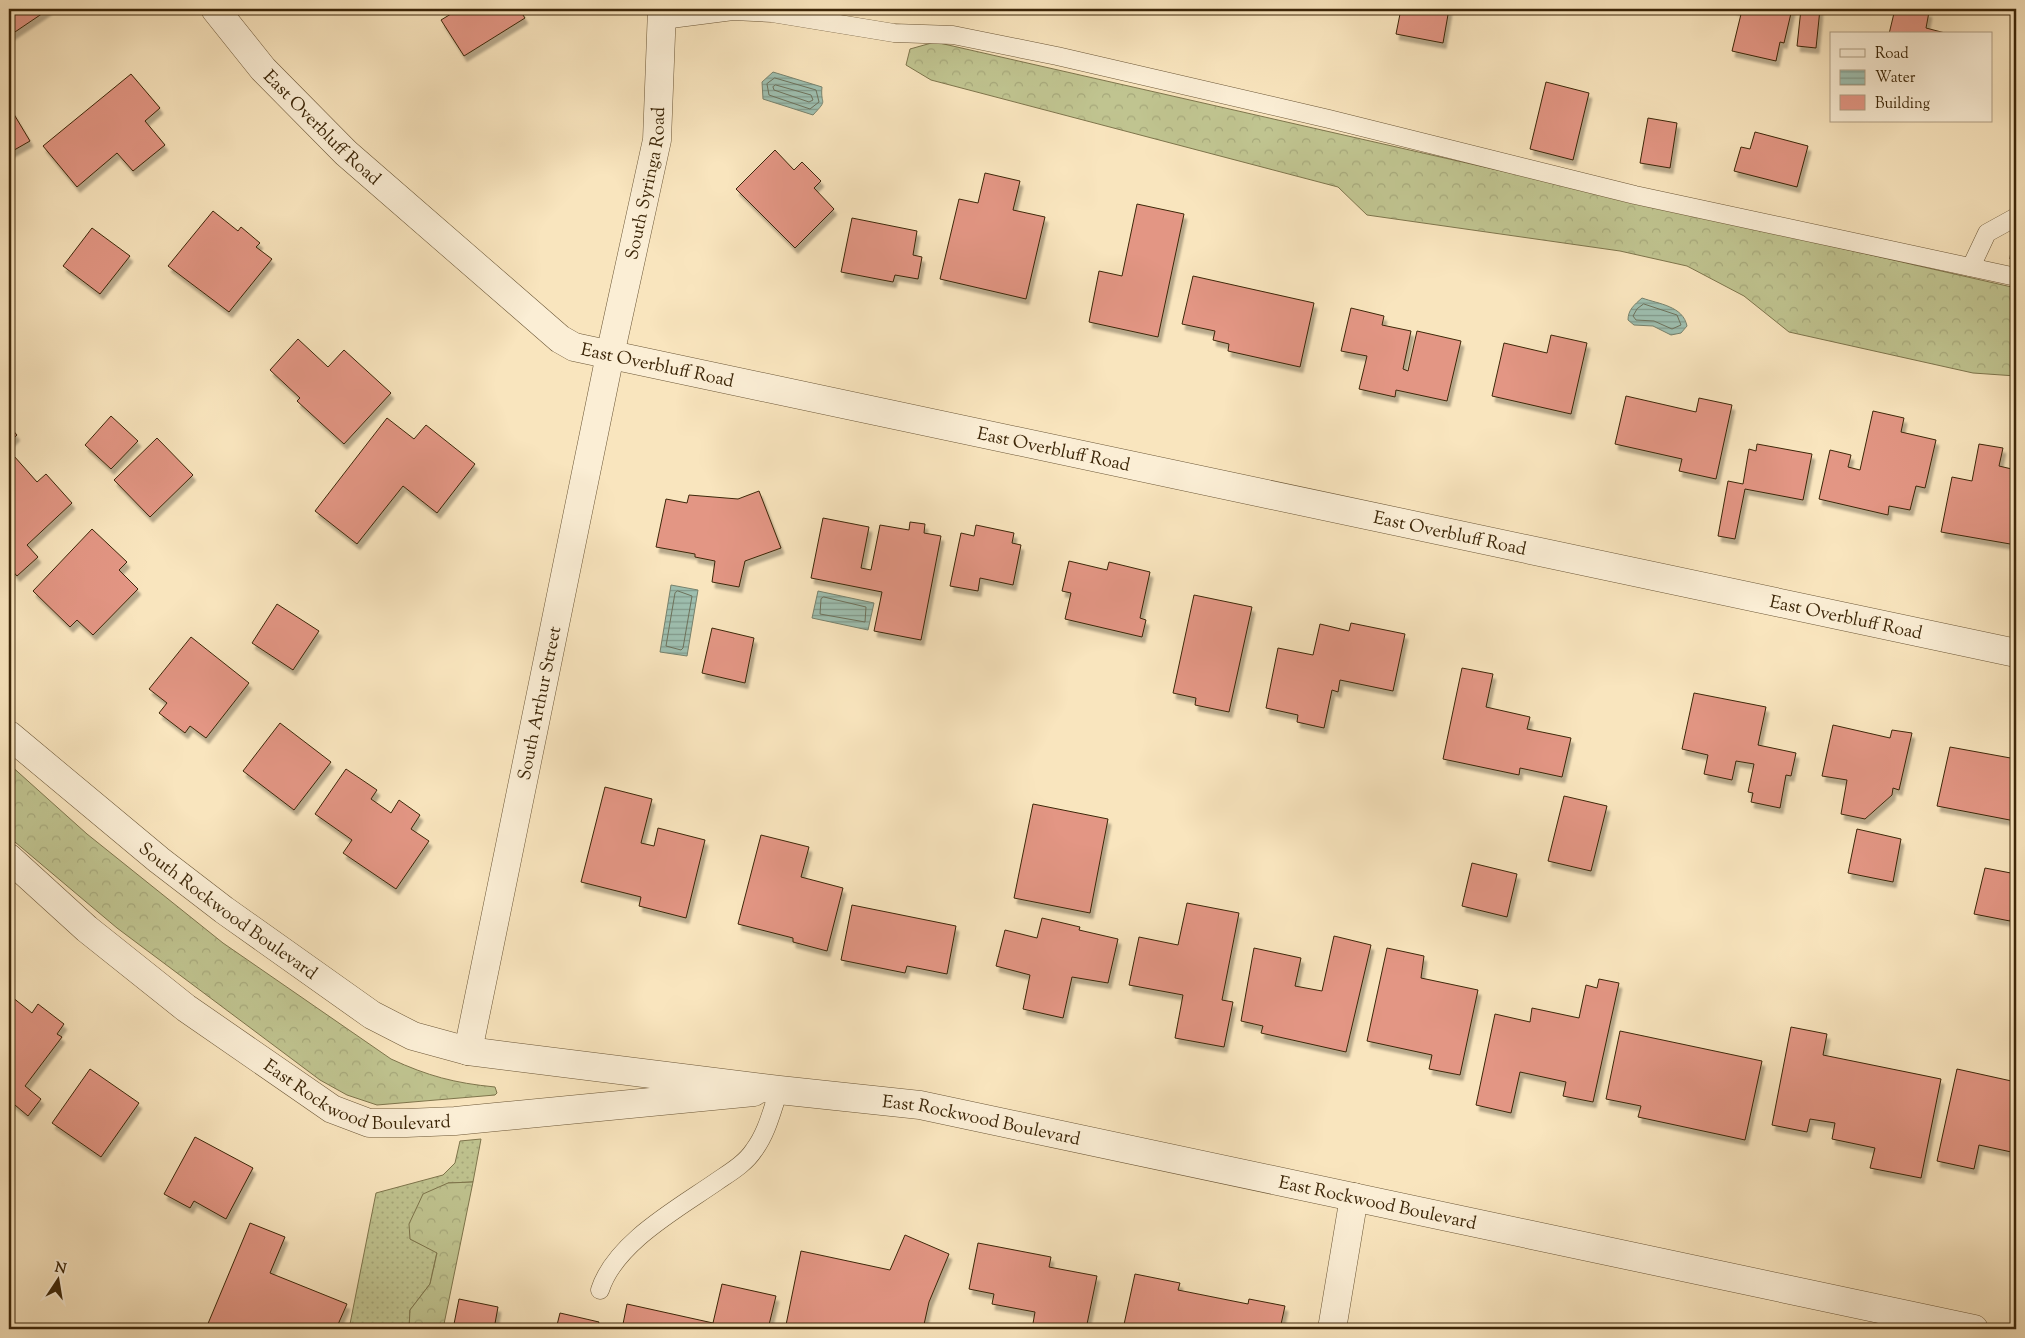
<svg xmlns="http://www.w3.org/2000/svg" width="2025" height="1338" font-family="'Sorts Mill Goudy',serif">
<defs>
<pattern id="grass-dots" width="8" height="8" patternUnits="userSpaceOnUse" patternTransform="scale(1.25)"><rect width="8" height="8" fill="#c0c490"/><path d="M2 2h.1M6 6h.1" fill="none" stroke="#a6a87b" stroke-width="1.8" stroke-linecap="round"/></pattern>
<pattern id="forest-crowns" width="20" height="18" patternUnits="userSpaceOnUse" patternTransform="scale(1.25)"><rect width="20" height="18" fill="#c0c490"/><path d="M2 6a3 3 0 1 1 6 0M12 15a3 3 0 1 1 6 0" fill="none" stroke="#a6a87b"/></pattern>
<pattern id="water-rules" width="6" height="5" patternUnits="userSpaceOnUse" patternTransform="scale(1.25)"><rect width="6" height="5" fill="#9ebfb0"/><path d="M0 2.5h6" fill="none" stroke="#829b8d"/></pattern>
<filter id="shadow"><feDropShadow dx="3" dy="5.5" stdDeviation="1" flood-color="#0004"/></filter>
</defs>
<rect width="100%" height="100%" fill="#f9e5be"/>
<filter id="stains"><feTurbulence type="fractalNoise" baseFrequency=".004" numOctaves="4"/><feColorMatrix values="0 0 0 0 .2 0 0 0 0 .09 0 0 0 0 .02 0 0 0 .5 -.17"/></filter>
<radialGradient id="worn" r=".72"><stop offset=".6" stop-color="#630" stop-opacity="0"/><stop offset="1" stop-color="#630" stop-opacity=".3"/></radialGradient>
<path fill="url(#grass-dots)" stroke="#7e754c" d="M481,1139L473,1182L448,1183L410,1239L437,1252L430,1284L410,1310L409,1329H349L376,1193L443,1175L455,1163L460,1141Z"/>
<g fill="url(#forest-crowns)" stroke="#7e754c">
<path d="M935,42L2016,288V376L1973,373L1789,332L1744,296L1687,266L1620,251L1367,215L1338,187L931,80L906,65L910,49Z"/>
<path d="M9,764L87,834L223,943L391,1059C428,1076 454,1083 495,1087L497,1093L495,1095L377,1105L347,1095L320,1080L117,928L9,837Z"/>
<path d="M473,1182L443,1329H409L410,1310L430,1284L437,1253L410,1239L409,1224L423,1194L448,1183Z"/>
</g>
<g fill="url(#water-rules)" stroke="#77826d">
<path d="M773,72L822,87C820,106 829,98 813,115L763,99L762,82Z"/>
<path d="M1642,298C1659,304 1683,306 1687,326L1681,333L1671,335L1653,326L1634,325L1628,320C1628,310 1634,305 1642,298Z"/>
<path d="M671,585L698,590L687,656L660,652Z"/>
<path d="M818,591L874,603L868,630L812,618Z"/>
</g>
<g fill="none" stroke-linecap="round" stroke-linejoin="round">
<g stroke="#6d725c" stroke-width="1">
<path d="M775,78L816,90L819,102L810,109L769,95L767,84Z"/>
<path d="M776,85L811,95L813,100L809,102L774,90L773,87Z"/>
<path d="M1644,304L1677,315L1681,325L1672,329L1654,321L1636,320L1633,316L1637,309Z"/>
<path d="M678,591L692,596L683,648L681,650L666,646L675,593Z"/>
<path d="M824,597L866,607L865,622L820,614L821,599Z"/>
</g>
</g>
<g fill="#e39684" stroke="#3c2608" filter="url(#shadow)">
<path d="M9,9H49L9,36Z"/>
<path d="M459,9H519L525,18L464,56L441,20Z"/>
<path d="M1401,9H1449L1443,43L1396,34Z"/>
<path d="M1734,9H1792L1784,43L1780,42L1776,61L1732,51L1742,10Z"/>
<path d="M1801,9H1820L1816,48L1797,46Z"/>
<path d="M1895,9H1915L1929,12L1926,28L1949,34H1889Z"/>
<path d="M131,74L160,108L145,121L165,145L133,171L117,153L77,187L43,146Z"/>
<path d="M1546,82L1589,93L1573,160L1530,149Z"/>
<path d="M9,106L30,141L9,153Z"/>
<path d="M1648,118L1677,123L1670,168L1640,163Z"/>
<path d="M1755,132L1808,146L1797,187L1734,171L1741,147L1750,149Z"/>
<path d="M775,150L794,170L802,162L821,181L814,188L834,209L795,248L736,189Z"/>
<path d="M985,173L1020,181L1013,210L1045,217L1026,299L940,279L959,199L978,203Z"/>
<path d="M1137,204L1184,214L1158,337L1089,322L1099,271L1122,276Z"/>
<path d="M213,211L238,231L241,227L260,243L256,247L272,259L229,312L168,266Z"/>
<path d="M852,218L917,231L913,255L922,257L918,279L895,275L893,282L841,272Z"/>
<path d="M92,228L130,256L100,294L63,266Z"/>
<path d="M2013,233L2016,234V260L2010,259Z"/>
<path d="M1193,276L1314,303L1300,367L1228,351L1229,344L1213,340L1215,331L1182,324Z"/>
<path d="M1351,308L1384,316L1382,325L1411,331L1403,369L1408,371L1417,331L1461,341L1447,401L1396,390L1395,397L1359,389L1367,356L1341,351Z"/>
<path d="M1551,335L1587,343L1571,414L1492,396L1504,343L1547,353Z"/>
<path d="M298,339L328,367L344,350L391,393L344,444L297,401L300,398L270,370Z"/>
<path d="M1626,396L1696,412L1699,398L1732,405L1716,479L1679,471L1682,459L1615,444Z"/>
<path d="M1873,411L1904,418L1901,432L1936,440L1925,488L1916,486L1910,510L1889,506L1888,515L1819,499L1830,450L1851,455L1848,467L1860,470Z"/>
<path d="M111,416L138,441L111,469L85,445Z"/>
<path d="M387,418L414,439L426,425L475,464L437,513L403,486L357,544L315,511Z"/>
<path d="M9,426L17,435L9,443Z"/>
<path d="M157,438L193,475L150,517L114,480Z"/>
<path d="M1757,444L1812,454L1803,500L1745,489L1735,539L1718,536L1728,481L1743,484L1749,449L1756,451Z"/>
<path d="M1979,444L2003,448L1999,466L2016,470V545L1941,532L1952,477L1972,481Z"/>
<path d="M14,456L37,482L46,474L72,503L27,545L38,557L17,576L9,567V461Z"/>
<path d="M759,491L781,548L745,561L739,587L712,582L715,561L695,557V554L656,547L666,499L687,503L689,495L738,499Z"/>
<path d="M823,518L869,527L861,568L871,570L880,525L909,530L910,522L925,524L924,533L941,536L921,640L874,631L882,592L811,578Z"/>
<path d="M976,525L1014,533L1012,543L1021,545L1013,585L980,578L978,591L950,586L961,533L974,536Z"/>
<path d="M92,529L127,562L119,570L138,589L93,635L77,620L70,627L33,591Z"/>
<path d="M1069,561L1107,570L1109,562L1150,572L1140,618L1146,620L1142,637L1065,619L1071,593L1062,591Z"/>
<path d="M1194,595L1252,607L1229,712L1195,705L1196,698L1173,693Z"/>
<path d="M277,604L319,631L293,670L252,643Z"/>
<path d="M1351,623L1405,634L1393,691L1340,680L1338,692L1332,690L1324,728L1297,722L1298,715L1266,708L1278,648L1313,655L1320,624L1349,631Z"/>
<path d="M712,628L754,638L745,683L702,673Z"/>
<path d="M191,637L249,683L206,738L190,726L185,733L159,713L167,703L149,689Z"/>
<path d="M1462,668L1493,674L1486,707L1530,717L1527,729L1571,738L1562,777L1520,768L1519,775L1443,759Z"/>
<path d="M1694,693L1766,707L1758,745L1796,753L1791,776L1786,775L1780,808L1751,802L1753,793L1748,792L1754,764L1736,761L1732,780L1704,774L1708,755L1682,749Z"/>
<path d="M280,723L331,762L294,810L243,771Z"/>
<path d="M1833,725L1890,738L1892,730L1912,733L1899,790L1893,788L1892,795L1865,819L1841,814L1847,780L1822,776Z"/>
<path d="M1950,747L2016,759L2015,821L1937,806Z"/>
<path d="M346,769L377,790L371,799L391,813L399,800L420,815L411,829L429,841L396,889L343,853L352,840L315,814Z"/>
<path d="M605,787L652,799L641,843L654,846L658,828L705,840L686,918L639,906L641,897L581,882Z"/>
<path d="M1564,796L1607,806L1591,871L1548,861Z"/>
<path d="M1033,804L1108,819L1090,913L1014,898Z"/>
<path d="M1857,829L1901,839L1893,882L1848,873Z"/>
<path d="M761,835L809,847L801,877L843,888L827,951L793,942V938L738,924Z"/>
<path d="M1472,863L1517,874L1507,917L1462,906Z"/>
<path d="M1985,868L2016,874V893L2010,921L1974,914Z"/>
<path d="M1187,903L1239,913L1222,1000L1233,1002L1224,1047L1175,1038L1183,995L1129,985L1139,937L1178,945Z"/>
<path d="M852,905L956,926L947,974L907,966L905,973L841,960Z"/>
<path d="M1042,918L1080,927L1079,930L1118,939L1108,983L1072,977L1063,1018L1023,1009L1030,975L996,966L1005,930L1037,938Z"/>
<path d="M1334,936L1371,945L1346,1052L1261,1033L1263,1026L1241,1021L1254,948L1301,958L1295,986L1322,991Z"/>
<path d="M1387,948L1424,956L1421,978L1478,990L1460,1075L1429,1069L1432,1055L1367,1041Z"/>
<path d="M1599,979L1619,983L1593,1102L1563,1096L1566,1082L1520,1072L1511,1113L1476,1105L1495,1014L1530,1022L1532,1008L1579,1018L1586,985L1597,988Z"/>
<path d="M12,997L32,1013L38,1004L64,1024L57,1034L62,1037L25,1086L41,1099L28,1116L9,1100V1002Z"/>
<path d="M1791,1027L1827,1034L1823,1055L1941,1079L1921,1178L1870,1168L1875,1148L1832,1139L1835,1123L1810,1119L1807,1132L1772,1125Z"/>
<path d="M1620,1031L1762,1061L1745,1140L1638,1117L1641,1106L1606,1099Z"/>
<path d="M90,1069L139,1103L101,1157L52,1123Z"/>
<path d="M1957,1069L2016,1082V1153L1979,1145L1974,1169L1937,1161Z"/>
<path d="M195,1137L253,1168L226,1219L194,1201L190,1208L164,1194Z"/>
<path d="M250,1223L285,1237L270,1273L347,1304L336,1329H263L251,1324L249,1329H214L207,1326Z"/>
<path d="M905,1235L949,1254L929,1302L923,1329H808L786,1325L801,1251L890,1270Z"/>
<path d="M978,1243L1051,1257L1049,1267L1097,1276L1086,1329H1032L1035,1312L992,1304L994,1294L969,1289Z"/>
<path d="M1135,1274L1180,1283L1178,1290L1248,1304L1249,1299L1285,1306L1280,1329H1123Z"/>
<path d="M722,1284L776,1296L768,1329H622L627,1304L713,1323Z"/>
<path d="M459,1299L498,1307L494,1329H453Z"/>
<path d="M560,1313L599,1322L597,1329H556Z"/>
</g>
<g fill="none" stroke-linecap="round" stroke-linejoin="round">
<g stroke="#6b5636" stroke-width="19">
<g id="service">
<path d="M663,20L733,11L772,13L894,33L953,35L1057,56L1329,119L1635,195L2016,277"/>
<path d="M1971,267L1987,233L2016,217"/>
<path d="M600,1290C615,1243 677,1209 716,1182C729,1173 745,1164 754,1150C767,1133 772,1110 779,1090"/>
</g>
</g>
<g stroke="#6b5636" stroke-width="29">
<g id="minor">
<path id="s1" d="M215,9L263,69L346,153L560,339L574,347L2016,653"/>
<path id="s2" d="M9,858L87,929L186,1008L332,1109L369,1123H406L455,1121L754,1092"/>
<path id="s3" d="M468,1051L610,355L657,140L662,9"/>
<path d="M1332,1329L1354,1197"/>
</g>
</g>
<g stroke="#6b5636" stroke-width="29">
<g id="tertiary">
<path id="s4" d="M9,735L159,860L224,910L372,1015L413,1036L468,1051L779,1090L920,1105L1974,1329"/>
</g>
</g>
<use href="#service" stroke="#fbeed5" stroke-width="18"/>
<use href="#minor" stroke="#fbeed5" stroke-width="28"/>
<use href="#tertiary" stroke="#fbeed5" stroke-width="28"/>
</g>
<g text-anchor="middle" stroke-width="4.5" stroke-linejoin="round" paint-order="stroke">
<g font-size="18" fill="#3c2608" stroke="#fbeed5">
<text dy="6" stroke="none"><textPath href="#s1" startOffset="160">East Overbluff Road</textPath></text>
<text dy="6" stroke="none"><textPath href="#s3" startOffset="886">South Syringa Road</textPath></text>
<text dy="6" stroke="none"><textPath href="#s1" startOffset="580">East Overbluff Road</textPath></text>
<text dy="6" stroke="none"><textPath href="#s1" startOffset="985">East Overbluff Road</textPath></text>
<text dy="6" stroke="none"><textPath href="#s1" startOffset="1390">East Overbluff Road</textPath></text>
<text dy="6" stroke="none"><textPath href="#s1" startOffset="1795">East Overbluff Road</textPath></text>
<text dy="6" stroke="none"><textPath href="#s3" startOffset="355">South Arthur Street</textPath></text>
<text dy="6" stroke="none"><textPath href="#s4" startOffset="281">South Rockwood Boulevard</textPath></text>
<text dy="6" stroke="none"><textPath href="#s2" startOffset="430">East Rockwood Boulevard</textPath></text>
<text dy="6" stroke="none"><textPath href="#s4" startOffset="1080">East Rockwood Boulevard</textPath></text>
<text dy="6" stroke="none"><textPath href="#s4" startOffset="1485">East Rockwood Boulevard</textPath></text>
</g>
</g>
<rect width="2025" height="1338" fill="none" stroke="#f9e5be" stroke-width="30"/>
<rect x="10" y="10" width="2005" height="1318" fill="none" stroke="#3c2608" stroke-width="2.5"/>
<rect x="15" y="15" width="1995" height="1308" fill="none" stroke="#3c2608"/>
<rect x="1830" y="32" width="162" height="90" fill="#fbeed5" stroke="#af9e83"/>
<rect x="1840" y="49" width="25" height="8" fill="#fbeed5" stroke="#af9e83"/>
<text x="1875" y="58" font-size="15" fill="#3c2608">Road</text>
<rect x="1840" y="70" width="25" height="15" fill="url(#water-rules)" stroke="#af9e83"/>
<text x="1875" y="82" font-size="15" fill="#3c2608">Water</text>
<rect x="1840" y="95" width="25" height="15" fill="#e39684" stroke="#af9e83"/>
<text x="1875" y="108" font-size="15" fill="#3c2608">Building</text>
<g transform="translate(58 1280) rotate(12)" stroke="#fbeed5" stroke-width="4" paint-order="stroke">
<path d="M0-4L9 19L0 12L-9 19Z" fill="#3c2608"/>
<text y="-8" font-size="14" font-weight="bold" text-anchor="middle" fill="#3c2608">N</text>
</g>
<rect width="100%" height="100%" filter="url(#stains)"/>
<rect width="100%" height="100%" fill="url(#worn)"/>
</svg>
